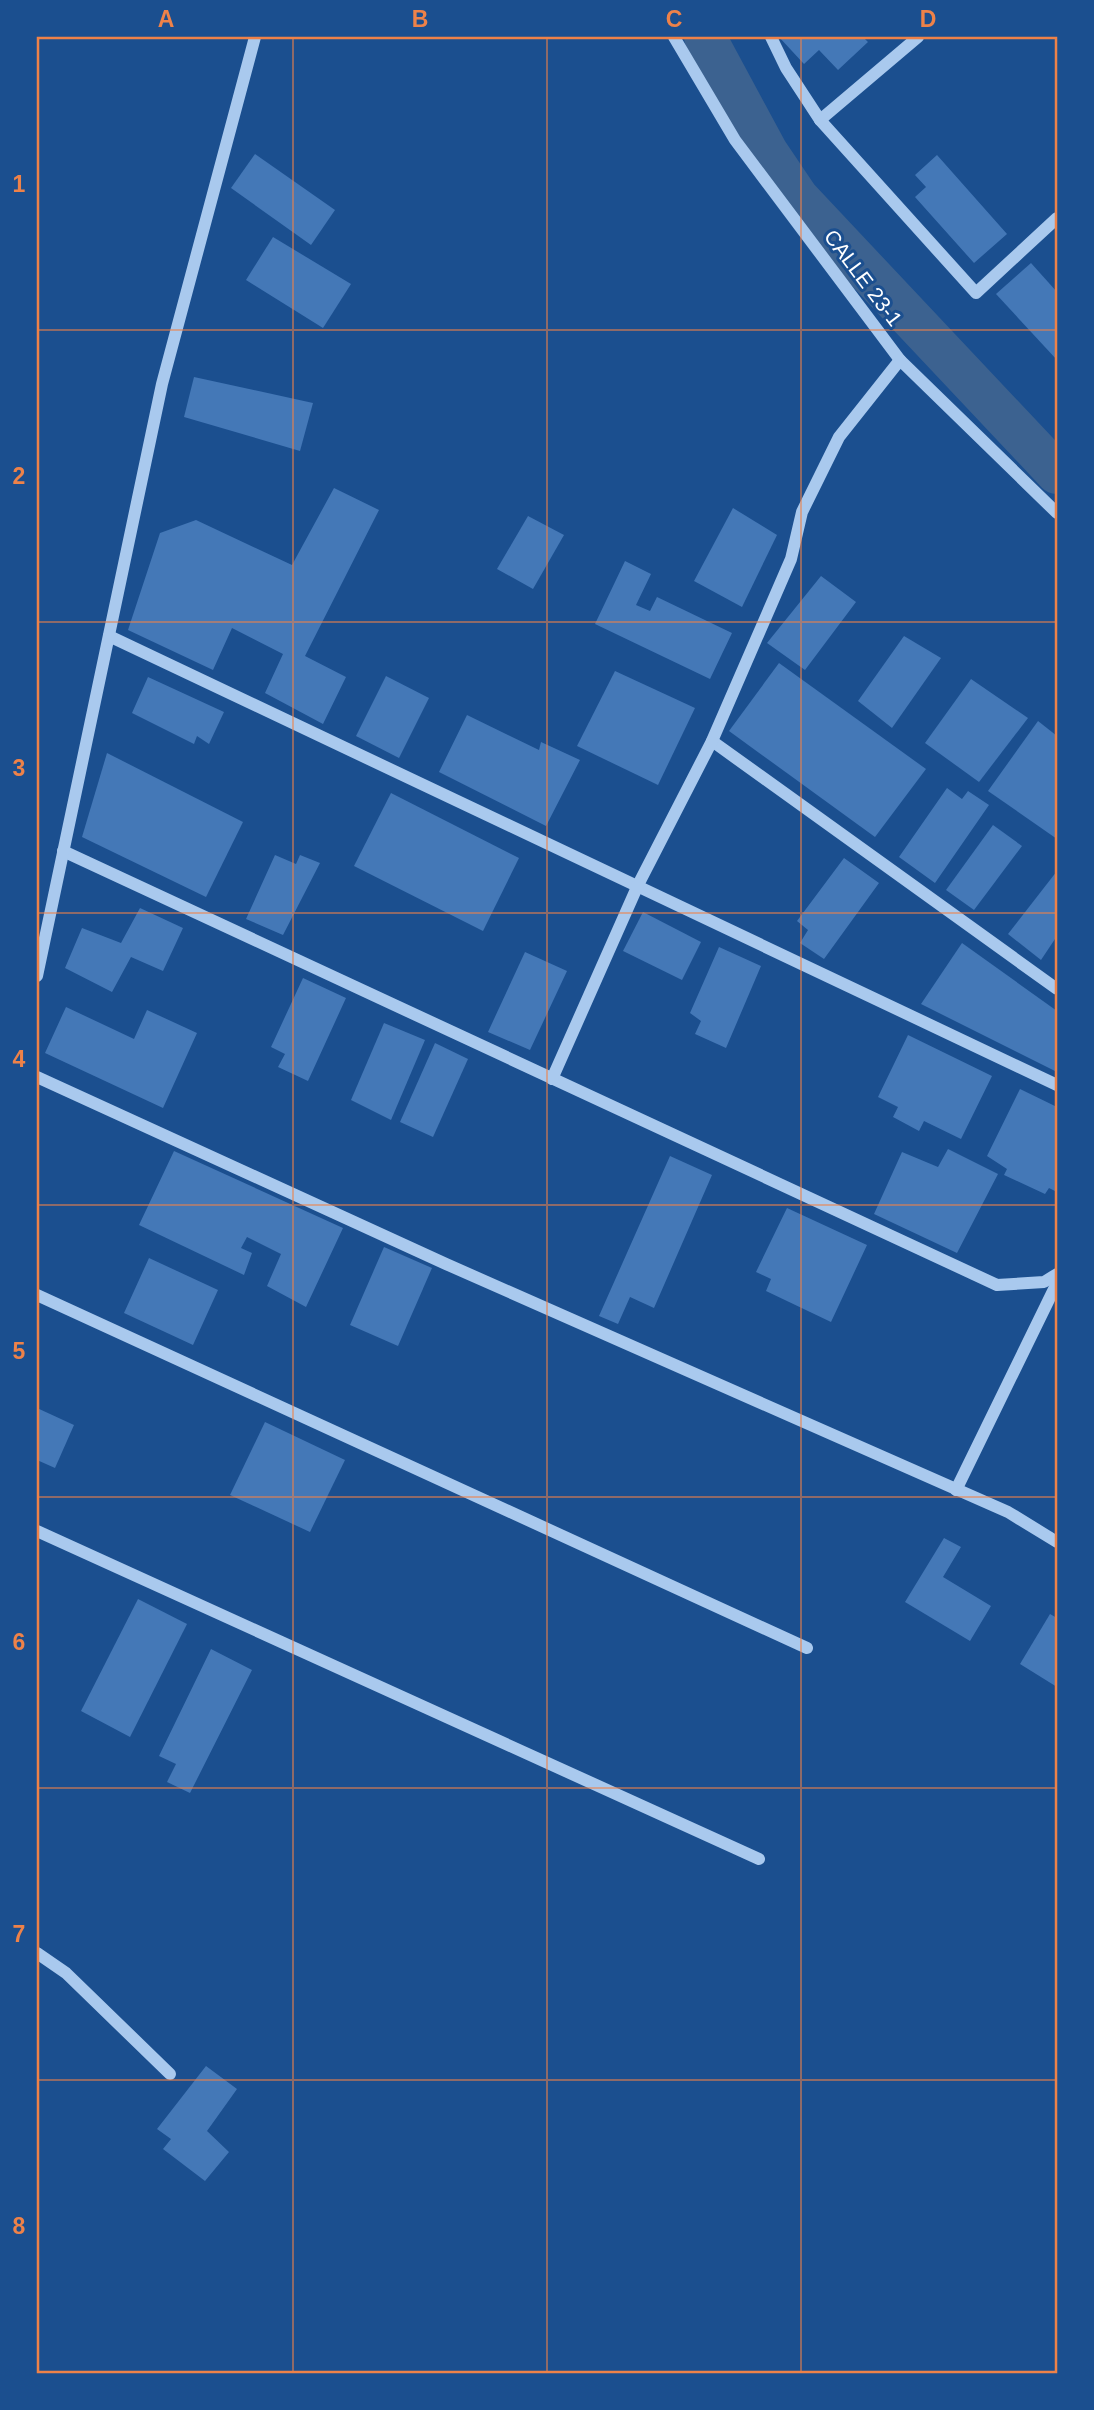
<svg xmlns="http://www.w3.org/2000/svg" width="1094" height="2410" font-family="Helvetica,sans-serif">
<rect width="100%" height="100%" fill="#1b4f8f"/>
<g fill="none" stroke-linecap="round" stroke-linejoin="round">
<path stroke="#3c6290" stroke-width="42" d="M705,37L767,152L798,198L1057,473"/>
</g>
<g fill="#4478b7">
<path d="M779,37H863L868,42L838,70L819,50L804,64Z"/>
<path d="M255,154L335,210L311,245L231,188Z"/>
<path d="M937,155L1007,234L974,263L915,197L926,187L915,175Z"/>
<path d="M273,237L351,284L323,328L246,280Z"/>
<path d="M1031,263L1057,292V360L996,294Z"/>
<path d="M194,377L313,403L300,451L184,417Z"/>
<path d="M334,488L379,510L305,656L346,677L323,724L265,693L283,654L232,628L213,670L128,630L160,533L196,520L292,565Z"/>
<path d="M733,508L777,535L742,607L694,581Z"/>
<path d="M528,516L564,535L533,589L497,569Z"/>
<path d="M625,561L651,574L636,605L650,611L657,597L732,633L710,679L595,624Z"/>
<path d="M821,576L856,602L805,670L767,643Z"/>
<path d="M904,636L941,658L892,728L858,701Z"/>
<path d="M779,663L926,769L875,837L729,731Z"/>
<path d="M615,671L695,708L658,785L577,746Z"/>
<path d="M386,676L429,698L399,758L356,736Z"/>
<path d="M148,677L224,712L209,744L197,736L194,744L132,713Z"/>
<path d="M971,679L1028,718L979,782L925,743Z"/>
<path d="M467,715L539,750L541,742L580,760L546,826L439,772Z"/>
<path d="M1038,721L1057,736V839L988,791Z"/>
<path d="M107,753L243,822L206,897L82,837Z"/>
<path d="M947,788L962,799L968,791L989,805L935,883L899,857Z"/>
<path d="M391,793L519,858L483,931L354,866Z"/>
<path d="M993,825L1022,846L974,910L946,890Z"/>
<path d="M275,855L296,864L300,855L320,863L283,935L246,919Z"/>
<path d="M844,858L879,883L824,959L800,943L808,930L797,921Z"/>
<path d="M1057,871V936L1041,960L1008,934Z"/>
<path d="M140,908L183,928L163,971L131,957L112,992L65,968L82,928L121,943Z"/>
<path d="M643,912L701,942L682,980L623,951Z"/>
<path d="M962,943L1057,1011V1072L921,1004Z"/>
<path d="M719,947L761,966L726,1048L695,1034L701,1021L690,1013Z"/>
<path d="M525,952L567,971L530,1050L488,1032Z"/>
<path d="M303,978L346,998L308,1081L278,1067L285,1054L271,1047Z"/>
<path d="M66,1007L134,1039L147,1010L197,1033L163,1108L45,1053Z"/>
<path d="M384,1023L425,1040L391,1120L351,1100Z"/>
<path d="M908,1035L992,1076L961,1139L924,1121L919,1131L893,1117L898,1107L878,1097Z"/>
<path d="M435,1043L468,1059L433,1137L400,1122Z"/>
<path d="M1020,1089L1057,1107V1192L1049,1188L1045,1194L1004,1175L1007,1169L987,1156Z"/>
<path d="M948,1149L998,1174L957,1253L874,1214L902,1152L938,1167Z"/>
<path d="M174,1151L343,1228L306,1307L267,1286L281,1254L247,1237L241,1248L252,1253L244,1275L139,1225Z"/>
<path d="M670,1156L712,1175L654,1308L630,1297L618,1324L599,1316Z"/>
<path d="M787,1208L867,1245L831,1322L766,1291L771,1279L756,1272Z"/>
<path d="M384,1247L432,1268L398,1346L350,1325Z"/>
<path d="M149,1258L218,1290L193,1345L124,1313Z"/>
<path d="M37,1408L74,1425L55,1468L37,1460Z"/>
<path d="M265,1422L345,1460L310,1532L230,1495Z"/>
<path d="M944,1538L961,1547L943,1577L991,1606L970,1641L905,1602Z"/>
<path d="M138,1599L187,1624L130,1737L81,1711Z"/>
<path d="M1050,1614L1057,1618V1687L1020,1664Z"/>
<path d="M211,1649L252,1670L190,1793L167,1782L176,1764L159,1756Z"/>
<path d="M206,2066L237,2089L207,2131L229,2152L205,2181L163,2149L171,2139L157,2129Z"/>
</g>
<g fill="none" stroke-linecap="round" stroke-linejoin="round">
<g stroke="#a9c9ee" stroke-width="12">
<path d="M674,37L735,140L900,360L1057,513"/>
<path d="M771,37L786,68L820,120L976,293L1057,218"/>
<path d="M820,120L918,37"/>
<path d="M109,636L1057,1085"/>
<path d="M712,741L1057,989"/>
<path d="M63,851L997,1285L1044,1282L1057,1274"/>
<path d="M37,976L162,384L255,37"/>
<path d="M37,1077L446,1264L1008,1512L1057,1542"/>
<path d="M552,1079L638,885L712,741L791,559L802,512L839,437L900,360"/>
<path d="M37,1295L807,1648"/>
<path d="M956,1490L1057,1283"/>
<path d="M37,1531L759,1859"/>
<path d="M37,1953L66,1973L170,2074"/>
</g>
</g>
<path fill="none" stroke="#ee8249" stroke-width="2" stroke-opacity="0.55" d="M293,37V2373M547,37V2373M801,37V2373M37,330H1057M37,622H1057M37,913H1057M37,1205H1057M37,1497H1057M37,1788H1057M37,2080H1057"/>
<g text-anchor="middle" stroke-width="6" stroke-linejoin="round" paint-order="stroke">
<g font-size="21" fill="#fff" stroke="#1b4f8f">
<text transform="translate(863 278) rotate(53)" y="7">CALLE 23-1</text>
</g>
</g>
<rect width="1094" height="2410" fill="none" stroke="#1b4f8f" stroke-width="77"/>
<rect x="38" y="38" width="1018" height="2334" fill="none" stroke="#ee8249" stroke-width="2.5"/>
<g font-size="23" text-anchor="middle" font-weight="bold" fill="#ee8249">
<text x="166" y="27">A</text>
<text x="420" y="27">B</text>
<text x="674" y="27">C</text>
<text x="928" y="27">D</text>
<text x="19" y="192">1</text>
<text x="19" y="484">2</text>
<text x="19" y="776">3</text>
<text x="19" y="1067">4</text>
<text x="19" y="1359">5</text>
<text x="19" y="1650">6</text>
<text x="19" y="1942">7</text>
<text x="19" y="2234">8</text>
</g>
</svg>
